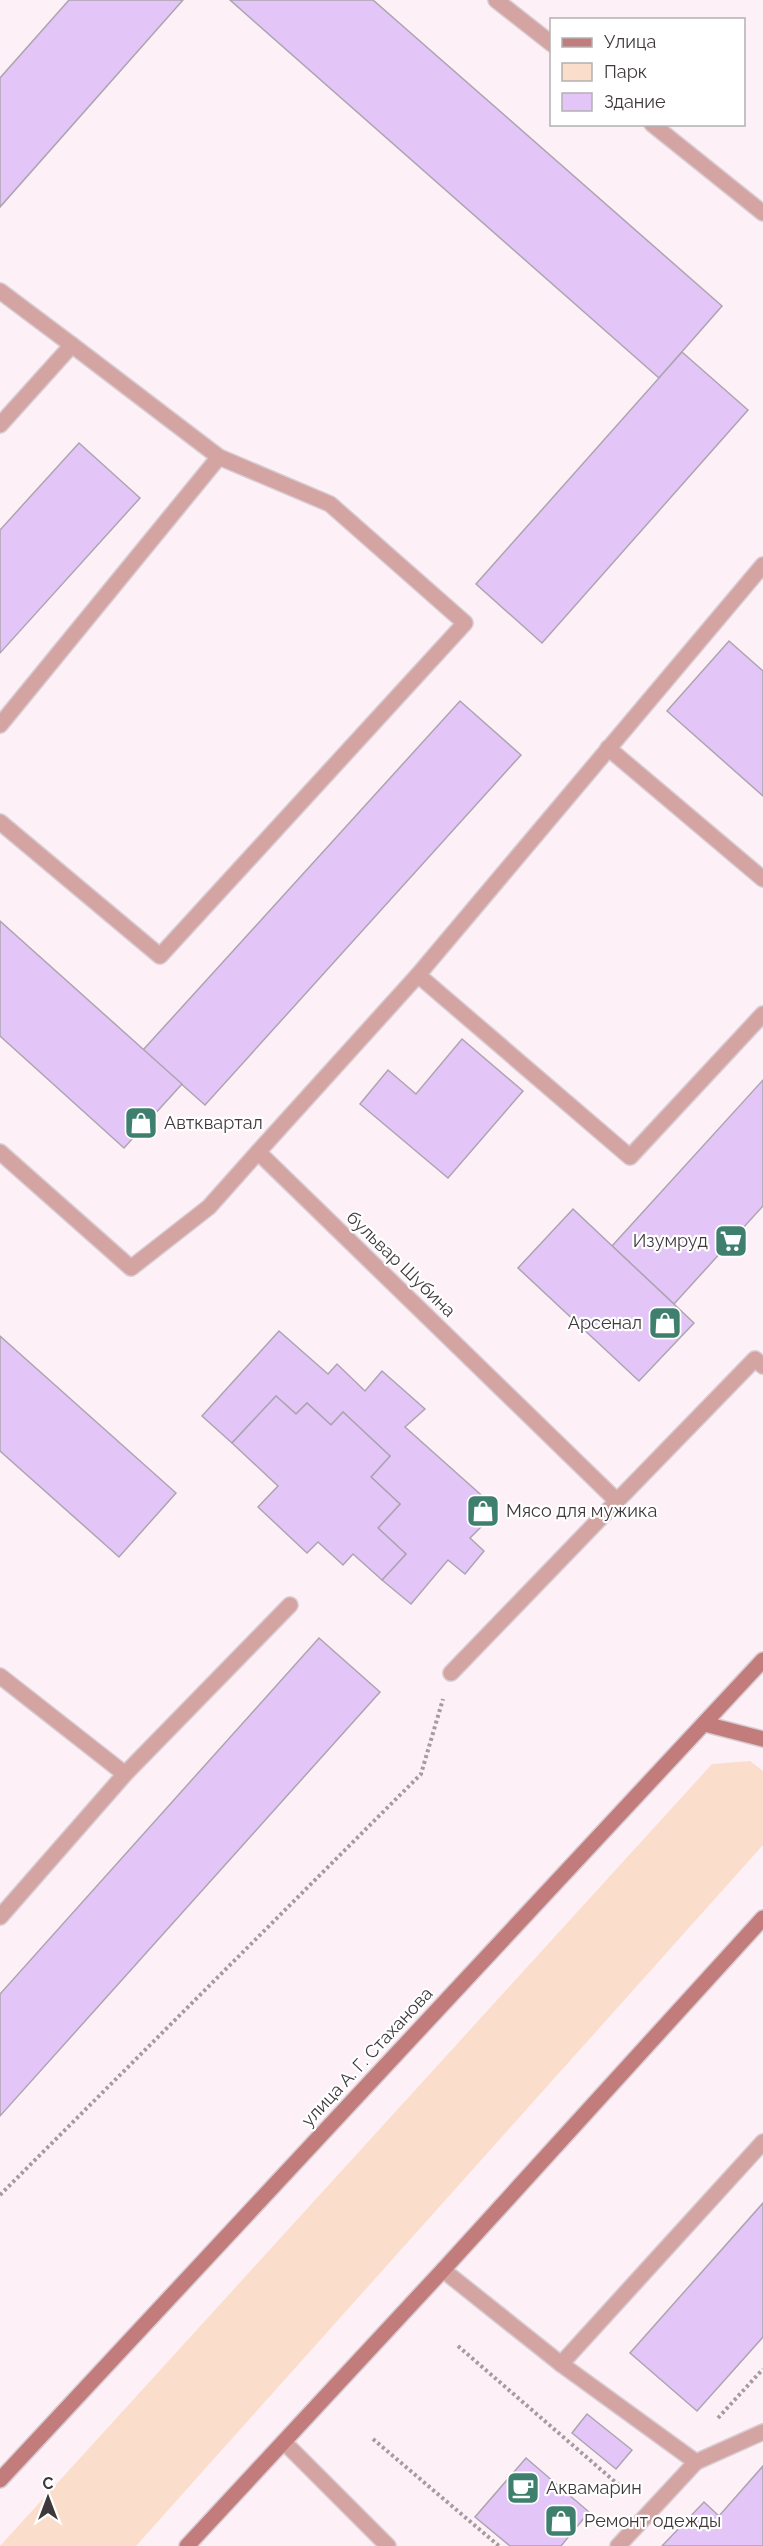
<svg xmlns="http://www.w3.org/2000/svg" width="763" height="2546" font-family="Raleway,sans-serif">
<rect width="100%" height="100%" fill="#fdf1f7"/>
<path fill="#fadecb" d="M750,1761L763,1771V1845L136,2546H0L712,1764Z"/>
<g fill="#e4c5f8" stroke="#aca5b0" stroke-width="1.5">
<path d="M69,0H183L0,207V78Z"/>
<path d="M230,0H373L722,306L659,378Z"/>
<path d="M682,352L748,410L542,643L476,584Z"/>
<path d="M79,443L140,498L0,653V530Z"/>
<path d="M729,641L763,671V796L667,711Z"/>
<path d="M460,701L521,755L205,1105L143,1050Z"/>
<path d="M0,921L182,1084L124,1148L0,1036Z"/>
<path d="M462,1039L523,1091L448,1178L360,1104L388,1070L416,1094Z"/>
<path d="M763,1080V1206L674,1304L612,1246Z"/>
<path d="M573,1209L694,1323L639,1381L518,1268Z"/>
<path d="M279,1331L328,1374L337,1364L365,1391L382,1371L425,1409L405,1427L498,1510L470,1538L484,1551L465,1574L448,1560L411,1604L382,1580L406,1554L378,1528L400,1504L371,1477L390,1456L343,1412L331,1425L307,1403L296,1414L276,1396L232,1443L202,1416Z"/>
<path d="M0,1336L176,1493L119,1557L0,1451Z"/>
<path d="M276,1396L296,1414L307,1403L331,1425L343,1412L390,1456L371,1477L400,1504L378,1528L406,1554L382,1580L353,1554L343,1565L318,1542L307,1553L258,1507L278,1486L232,1443Z"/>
<path d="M319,1638L380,1692L0,2116V1994Z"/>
<path d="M763,2203V2337L697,2411L630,2353Z"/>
<path d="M587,2414L632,2450L616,2469L572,2433Z"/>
<path d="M526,2458L589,2512L561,2546H510L475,2517Z"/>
<path d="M763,2466V2546H662L704,2502L719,2516Z"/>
</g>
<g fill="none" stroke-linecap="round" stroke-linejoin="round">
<g stroke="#d7ccd2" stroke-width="18">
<g id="service">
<path d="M496,0L552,44"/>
<path d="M652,124L763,213"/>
<path d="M0,291L72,345L0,425"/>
<path d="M0,725L219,457L72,345"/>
<path d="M608,748L763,879"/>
<path d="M0,822L160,956L465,623L330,504L219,457"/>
<path d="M418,975L630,1157L763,1014"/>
<path d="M258,1152L418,975L763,565"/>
<path d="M451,1673L617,1501"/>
<path d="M0,1676L125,1774"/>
<path d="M0,1917L125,1774L290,1605"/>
<path d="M443,2270L561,2364L696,2462L763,2432"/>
<path d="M561,2364L763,2142"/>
<path d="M284,2442L388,2546"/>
<path d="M618,2546L696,2462"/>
</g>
</g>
<g stroke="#d7ccd2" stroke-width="18">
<path id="minor" d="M0,1152L131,1268L209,1207L258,1152L617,1501L755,1359L763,1366"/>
</g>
<g stroke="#d7ccd2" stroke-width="18">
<g id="secondary">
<path d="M705,1724L763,1739"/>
<path d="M0,2480L763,1660"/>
<path d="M187,2546L443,2270L763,1918"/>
</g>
</g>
<g stroke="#a59ca1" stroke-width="4" stroke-dasharray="3 3" stroke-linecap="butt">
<path d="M0,2195L421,1774L443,1699"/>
<path d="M458,2346L628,2493"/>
<path d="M718,2418L763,2369"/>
<path d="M373,2439L499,2546"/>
</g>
<use href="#service" stroke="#d4a4a3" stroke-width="15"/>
<use href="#minor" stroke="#d4a4a3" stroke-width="15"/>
<use href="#secondary" stroke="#c17c7b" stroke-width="15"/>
</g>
<defs>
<g id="shop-square" transform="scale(1.725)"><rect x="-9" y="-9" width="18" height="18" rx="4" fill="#3f7f6d" stroke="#fff"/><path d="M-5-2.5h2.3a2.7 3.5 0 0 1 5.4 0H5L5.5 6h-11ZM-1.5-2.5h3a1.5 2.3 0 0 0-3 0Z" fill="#fff"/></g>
<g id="supermarket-square" transform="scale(1.725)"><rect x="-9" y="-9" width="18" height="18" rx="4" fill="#3f7f6d" stroke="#fff"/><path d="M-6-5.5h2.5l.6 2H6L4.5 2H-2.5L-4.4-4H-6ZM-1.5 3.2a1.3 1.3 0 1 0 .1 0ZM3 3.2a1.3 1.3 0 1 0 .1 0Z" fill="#fff"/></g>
<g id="cafe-square" transform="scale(1.725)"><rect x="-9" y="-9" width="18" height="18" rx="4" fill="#3f7f6d" stroke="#fff"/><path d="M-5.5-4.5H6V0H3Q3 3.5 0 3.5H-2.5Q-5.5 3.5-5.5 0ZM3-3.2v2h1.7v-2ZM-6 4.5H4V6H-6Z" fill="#fff"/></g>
</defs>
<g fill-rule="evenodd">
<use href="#shop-square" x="141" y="1123"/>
<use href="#supermarket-square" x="731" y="1241"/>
<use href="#shop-square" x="665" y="1323"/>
<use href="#shop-square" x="483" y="1511"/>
<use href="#cafe-square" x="523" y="2488"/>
<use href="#shop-square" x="561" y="2521"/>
</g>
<g text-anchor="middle" stroke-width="4.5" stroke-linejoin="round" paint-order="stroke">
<g font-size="18" fill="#3f393c" stroke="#fff" text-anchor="start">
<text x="164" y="1129">Автквартал</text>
<text x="708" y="1247" text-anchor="end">Изумруд</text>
<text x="642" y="1329" text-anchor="end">Арсенал</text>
<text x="506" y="1517">Мясо для мужика</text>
<text x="546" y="2494">Аквамарин</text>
<text x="584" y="2527">Ремонт одежды</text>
</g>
<g font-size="18" fill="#3f393c" stroke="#fff">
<text transform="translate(401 1264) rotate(44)" y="6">бульвар Шубина</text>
<text transform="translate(367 2057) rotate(-47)" y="6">улица А. Г. Стаханова</text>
</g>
</g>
<rect x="550" y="18" width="195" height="108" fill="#ffffff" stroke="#b2b0b1" stroke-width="1.5"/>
<rect x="562" y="38" width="30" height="9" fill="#c17c7b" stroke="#b2b0b1" stroke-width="1.5"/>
<text x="604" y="48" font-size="18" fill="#3f393c">Улица</text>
<rect x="562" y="63" width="30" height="18" fill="#fadecb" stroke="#b2b0b1" stroke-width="1.5"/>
<text x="604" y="78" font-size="18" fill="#3f393c">Парк</text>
<rect x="562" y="93" width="30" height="18" fill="#e4c5f8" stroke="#b2b0b1" stroke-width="1.5"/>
<text x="604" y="108" font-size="18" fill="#3f393c">Здание</text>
<g transform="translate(48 2498)" stroke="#ffffff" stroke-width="4.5" paint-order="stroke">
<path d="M0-4.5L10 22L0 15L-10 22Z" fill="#3f393c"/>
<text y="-9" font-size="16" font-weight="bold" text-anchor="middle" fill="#3f393c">С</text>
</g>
</svg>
